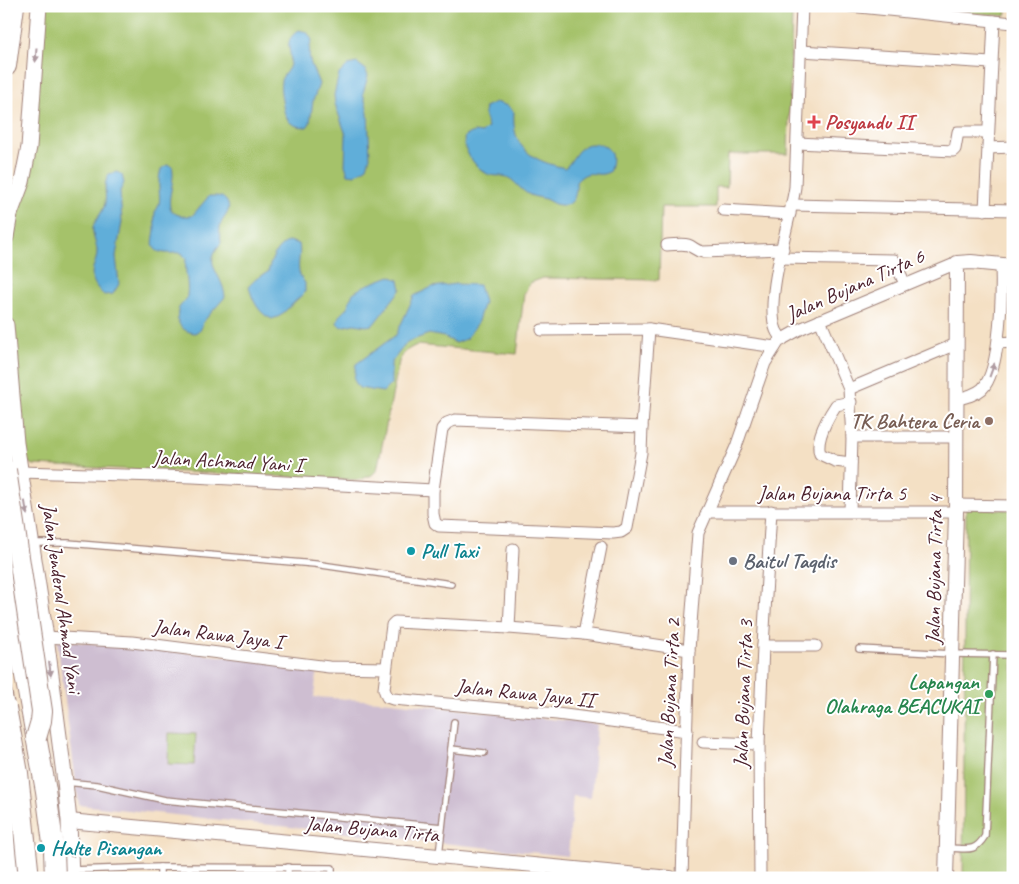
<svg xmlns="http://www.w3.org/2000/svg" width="1019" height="884" font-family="Caveat,sans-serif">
<rect width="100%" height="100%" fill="#fff"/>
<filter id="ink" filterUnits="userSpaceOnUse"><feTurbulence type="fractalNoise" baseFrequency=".02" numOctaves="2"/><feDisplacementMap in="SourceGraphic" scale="10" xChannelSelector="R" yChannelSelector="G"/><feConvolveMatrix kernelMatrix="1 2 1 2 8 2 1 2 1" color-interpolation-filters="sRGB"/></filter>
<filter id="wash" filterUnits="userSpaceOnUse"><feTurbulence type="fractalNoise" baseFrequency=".0096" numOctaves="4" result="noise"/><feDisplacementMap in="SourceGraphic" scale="20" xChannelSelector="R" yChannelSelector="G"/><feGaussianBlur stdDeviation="1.12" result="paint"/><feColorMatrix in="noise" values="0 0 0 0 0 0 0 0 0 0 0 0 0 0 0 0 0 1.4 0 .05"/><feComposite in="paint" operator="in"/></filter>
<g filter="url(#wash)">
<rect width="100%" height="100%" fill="#f4e0c4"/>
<path fill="#cebed1" d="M57,640L289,663L317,670L314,697L381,701L597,724L591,798L573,796L568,856L79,805Z"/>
<g fill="#a5c26a" stroke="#78704a">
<path d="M43,6H794L792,13L788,154H728L727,187H716V207H661L659,280L543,278L530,283L524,294L517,354L417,345C408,349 403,352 399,362L377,470L372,475L359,480L34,465L25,461L19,442C14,367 2,290 16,216Z"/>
<path d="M901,6H1007L1006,16Z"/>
<path d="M966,508L1013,510V878H963Z"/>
<path d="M169,733L196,734L194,765L168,764Z"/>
</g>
<g fill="#60aed9" stroke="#556682">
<path d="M299,30L307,32L312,40C305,59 313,67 319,84L313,101L310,123L307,127C287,127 285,118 282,100C281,94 280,87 281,81C282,75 289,71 290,64C293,48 281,43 299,30Z"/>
<path d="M357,63L365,69L368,76L363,93L368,112L370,157L367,167L355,175L348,174L345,165L346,135L335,104L334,95L339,74L348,65Z"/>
<path d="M495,102L508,106L514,112C511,148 532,161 565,168C572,162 575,152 583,147C586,144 590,144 594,144C612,144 615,158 609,172C595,179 590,166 576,182C577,197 573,209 555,204C552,203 548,200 545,199C540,197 534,197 530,195C522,191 518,185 512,180C505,174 498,177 490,175C478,171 460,149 465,136L474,132L482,133L488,127L484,114L485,107Z"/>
<path d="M167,165L172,166C178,188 153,218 192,216L209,196C216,196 223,195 227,202C233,212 221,218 220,227C219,232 221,238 221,243C201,265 223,273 225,297L203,322L201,329L195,333C182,332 174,322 179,308C182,303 187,301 187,295C189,283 184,271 186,259L182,253C176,252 172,254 166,253C148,252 154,240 155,229C155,223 154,218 155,212C163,202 158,193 159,181C159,177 160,173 161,169Z"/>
<path d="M117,172L122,175L124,183L120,191L122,222L116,256L119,284L113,294L104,295C95,287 89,277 94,265C96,260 97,256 97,250C96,243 92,235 93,227C96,218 103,213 105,203C107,191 102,187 109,174Z"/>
<path d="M289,241L299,244C302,260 293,268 305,283V292L280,316L272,319C259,314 252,300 249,286L256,279L268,272C272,257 276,248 289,241Z"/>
<path d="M390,276L399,280L401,289L373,325L366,326L354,324L341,327L337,323L339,316L347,308L353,293L364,286Z"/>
<path d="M456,284L479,285L484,302L477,324L466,339L456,343L444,337L429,334L407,342L391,363V384L383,392L359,388L354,380L356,364L396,335L414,296L432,287Z"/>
</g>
</g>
<g filter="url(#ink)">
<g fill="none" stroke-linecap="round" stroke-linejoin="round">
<g stroke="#9f8078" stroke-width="8">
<g id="service">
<path d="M33,543H68L315,564L451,584"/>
<path d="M859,649L952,654L1013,655"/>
<path d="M6,679L11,705"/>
<path d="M451,749L484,753"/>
<path d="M65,782L97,785L165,800L442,827"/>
<path d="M947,848C966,848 974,854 985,836L993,654"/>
<path d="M439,855L454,722"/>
<path d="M288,867V878"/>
<path d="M72,870L160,867L332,868V878"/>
<path d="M160,878V867"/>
</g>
</g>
<g stroke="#9f8078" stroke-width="13">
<g id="minor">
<path d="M850,6L1013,23"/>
<path d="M801,51L991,63"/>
<path d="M798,143L953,151L955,149L958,132H988"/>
<path d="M988,148L1013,147"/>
<path d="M793,205L1013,210"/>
<path d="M723,210L790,214"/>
<path d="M985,210L994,21"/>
<path d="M667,245C674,245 682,243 688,245C694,247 695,251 703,252L783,249"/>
<path d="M780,258L894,260L905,284"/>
<path d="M820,320L849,389L852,437L850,511"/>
<path d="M542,330L649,329L775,347"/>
<path d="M782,340C780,336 777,333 776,330C764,300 790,222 795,187L802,6"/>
<path d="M998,343L1013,342"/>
<path d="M849,389L956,344"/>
<path d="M957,399C966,397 975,395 982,389C1001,371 1002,291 1001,264"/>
<path d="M851,402L836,405C828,417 815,440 820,454L835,461L851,463"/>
<path d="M852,437H956"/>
<path d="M20,472L193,477L433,490L442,429L447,423L455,420L642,427L649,329"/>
<path d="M433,490V514L435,523L439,526L613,533L621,532L627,528L641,453L642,427"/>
<path d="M956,505L1013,506"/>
<path d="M707,512H956"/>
<path d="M509,628L513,549"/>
<path d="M584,634L601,547"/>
<path d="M46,637L132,642L329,667L386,668"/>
<path d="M763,646H816"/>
<path d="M687,731L557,714L393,699L387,697L384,689L392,625L395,622L509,628L584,634L689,650"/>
<path d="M703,742L759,744"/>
<path d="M682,878L689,650L698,533L736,447L765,363L779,341L802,328L957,263"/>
<path d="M760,878L759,744L763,646L771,511"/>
</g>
</g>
<g stroke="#9f8078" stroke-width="16">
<g id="tertiary">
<path d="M69,821L670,878"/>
<path d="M946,878L956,512L957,263L971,262L1013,266"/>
</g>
</g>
<g stroke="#9f8078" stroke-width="17">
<g id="secondary">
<path d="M6,237L10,214L22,182L29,147L39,6"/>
<path d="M6,325L16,443L46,637L65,782L69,821L71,878"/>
</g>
</g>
<g stroke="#9f8078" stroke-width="21">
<path id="trunk" d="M15,832L18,878"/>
</g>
<g stroke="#9f8078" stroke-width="22">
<g id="motorway">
<path d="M6,66L14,6"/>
<path d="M6,571L46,791L54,851"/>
</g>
</g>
<use href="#service" stroke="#fff" stroke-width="5.5"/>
<use href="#minor" stroke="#fff" stroke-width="11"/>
<use href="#tertiary" stroke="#fff" stroke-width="14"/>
<use href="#secondary" stroke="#fff" stroke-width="15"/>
<use href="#trunk" stroke="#fff" stroke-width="19"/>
<use href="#motorway" stroke="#fff" stroke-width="20"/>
<g stroke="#9f8078" stroke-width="22" stroke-linecap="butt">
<g id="motorway-bridge">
<path d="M6,470L42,711L41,721L36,738"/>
<path d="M6,708L18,773L29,878"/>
<path d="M54,851L55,878"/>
</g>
</g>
<path stroke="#9f8078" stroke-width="2" stroke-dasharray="4 4" stroke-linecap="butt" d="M70,856H80"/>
<use href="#motorway-bridge" stroke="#fff" stroke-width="20"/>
</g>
<defs><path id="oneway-solid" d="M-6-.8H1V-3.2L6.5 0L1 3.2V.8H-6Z" transform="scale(1.25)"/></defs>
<g fill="#ae9aa0">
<use href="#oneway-solid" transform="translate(36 55) rotate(94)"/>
<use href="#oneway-solid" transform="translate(992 370) rotate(-70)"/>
<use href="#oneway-solid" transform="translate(26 508) rotate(81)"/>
<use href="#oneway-solid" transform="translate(50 669) rotate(83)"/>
</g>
</g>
<path fill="#e0444e" stroke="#fff" stroke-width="2" d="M811.5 114.5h5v5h5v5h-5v5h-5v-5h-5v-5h5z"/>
<circle fill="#8d6e63" stroke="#fff" stroke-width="2" cx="989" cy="421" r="5"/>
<g fill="#0f9aa8" stroke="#fff" stroke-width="2">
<circle cx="411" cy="551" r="5"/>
<circle cx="41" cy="848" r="5"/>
</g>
<circle fill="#6b7280" stroke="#fff" stroke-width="2" cx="733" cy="561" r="5"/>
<circle fill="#2e9e5b" stroke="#fff" stroke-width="2" cx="989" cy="694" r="5"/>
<g text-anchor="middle" stroke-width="4" stroke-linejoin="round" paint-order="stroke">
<g font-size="21" font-weight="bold" fill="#be3a42" stroke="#fff" text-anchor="start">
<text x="825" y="129">Posyandu II</text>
</g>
<g font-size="21" fill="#4a1f2b" stroke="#fff">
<text transform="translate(855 285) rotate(-24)" y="7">Jalan Bujana Tirta 6</text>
<text transform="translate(228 461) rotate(3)" y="7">Jalan Achmad Yani I</text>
<text x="832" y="500">Jalan Bujana Tirta 5</text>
<text transform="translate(934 570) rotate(-89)" y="7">Jalan Bujana Tirta 4</text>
<text transform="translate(62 598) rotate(82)" y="7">Jalan Jenderal Ahmad Yani</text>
<text transform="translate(218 634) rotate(7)" y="7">Jalan Rawa Jaya I</text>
<text transform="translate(525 693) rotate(6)" y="7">Jalan Rawa Jaya II</text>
<text transform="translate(669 693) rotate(-87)" y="7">Jalan Bujana Tirta 2</text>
<text transform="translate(743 694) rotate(-88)" y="7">Jalan Bujana Tirta 3</text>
<text transform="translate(372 829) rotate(5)" y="7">Jalan Bujana Tirta</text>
</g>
<g font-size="21" font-weight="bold" fill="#785e54" stroke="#fff" text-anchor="end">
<text x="979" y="428">TK Bahtera Ceria</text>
</g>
<g font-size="21" font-weight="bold" fill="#0d838f" stroke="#fff" text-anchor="start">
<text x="421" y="558">Pull Taxi</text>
<text x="51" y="855">Halte Pisangan</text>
</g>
<g font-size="21" font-weight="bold" fill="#5b616d" stroke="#fff" text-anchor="start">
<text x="743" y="568">Baitul Taqdis</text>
</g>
<g font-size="21" font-weight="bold" fill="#27864d" stroke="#fff" text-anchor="end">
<text x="979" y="689">Lapangan<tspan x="979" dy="24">Olahraga BEACUKAI</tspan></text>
</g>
</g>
<rect width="1019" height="884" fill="none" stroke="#fff" stroke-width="25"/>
</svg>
